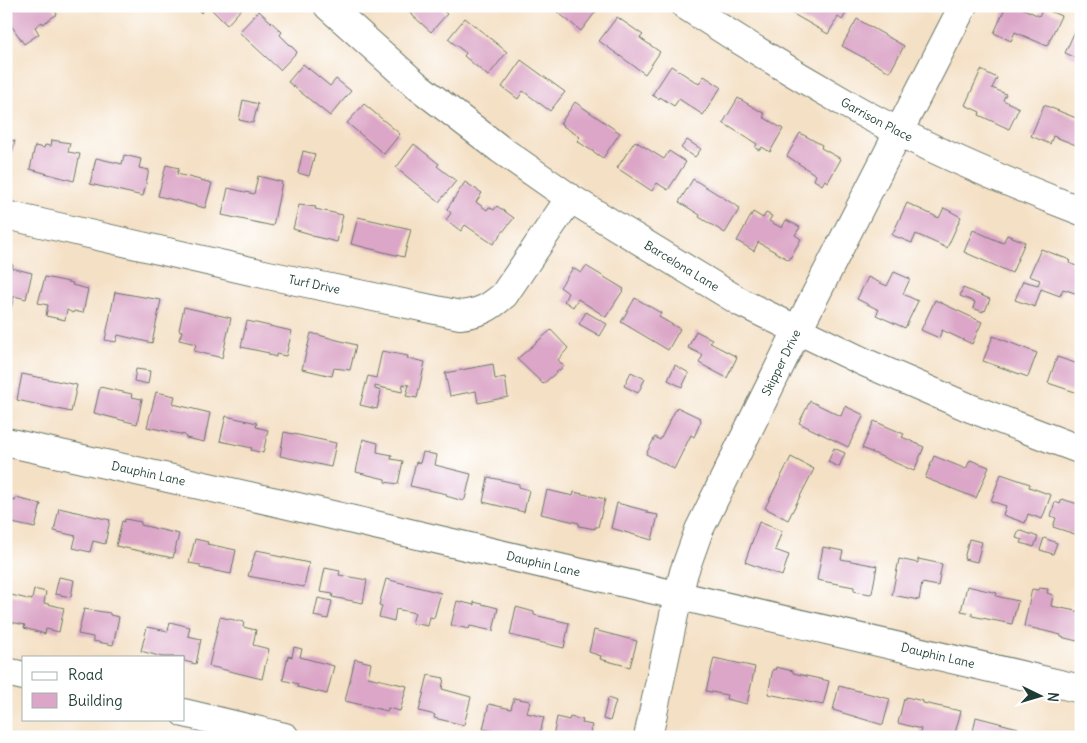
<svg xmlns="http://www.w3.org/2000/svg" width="1087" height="743" font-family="Delius,sans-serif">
<rect width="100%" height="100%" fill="#fff"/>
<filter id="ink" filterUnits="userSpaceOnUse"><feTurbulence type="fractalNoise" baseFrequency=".02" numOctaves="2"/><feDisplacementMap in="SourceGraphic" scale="10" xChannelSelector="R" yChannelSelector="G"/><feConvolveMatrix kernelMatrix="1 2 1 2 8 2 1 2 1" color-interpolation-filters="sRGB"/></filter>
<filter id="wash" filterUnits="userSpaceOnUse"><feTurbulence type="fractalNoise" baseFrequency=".0096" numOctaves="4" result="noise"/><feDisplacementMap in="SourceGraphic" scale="20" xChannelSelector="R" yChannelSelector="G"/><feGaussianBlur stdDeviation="1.12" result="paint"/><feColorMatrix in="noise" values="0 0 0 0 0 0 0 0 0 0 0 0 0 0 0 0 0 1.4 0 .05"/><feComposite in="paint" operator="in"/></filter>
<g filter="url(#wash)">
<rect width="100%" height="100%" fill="#f4e0c5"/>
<g id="blocks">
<g fill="#dba6c7">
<path d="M20,6H52L57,14L43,24L42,22L35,27L39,34L24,44L6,18V14Z"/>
<path d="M194,6H208L201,13Z"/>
<path d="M208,6H244L227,25Z"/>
<path d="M402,6H437L447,14L431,32Z"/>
<path d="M550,6H600L581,31Z"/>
<path d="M791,6H850L842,20L838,17L828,34L788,11Z"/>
<path d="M1006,6H1017L1039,16L1043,8L1061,16L1047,46L1015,32L1011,41L994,33Z"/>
<path d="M259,11L282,32L280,35L297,52L280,70L239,32Z"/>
<path d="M617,17L643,35L640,38L660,52L645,74L599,41Z"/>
<path d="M465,18L507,52L488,76L464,56L466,53L448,39Z"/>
<path d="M857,19L904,46L890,72L842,46Z"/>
<path d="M1075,31L1081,33V60L1065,53Z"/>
<path d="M521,60L565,92L550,111L523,91L518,99L502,87Z"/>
<path d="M303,64L330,86L336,79L351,91L330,116L288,82Z"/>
<path d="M671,66L699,84L704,76L721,87L703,115L679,99L674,106L660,97L659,99L652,95Z"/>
<path d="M981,70L997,78L992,88L1006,94L1003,100L1019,108L1009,129L979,115L980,112L965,105Z"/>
<path d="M738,98L765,114L763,117L783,129L770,152L762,147L760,150L755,148L757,144L723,123Z"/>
<path d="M243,100L258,104L253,123L239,120Z"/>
<path d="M575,102L620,133L603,158L577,141L580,137L560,124Z"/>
<path d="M364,104L400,134L384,154L347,123Z"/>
<path d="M1044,105L1081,120V147L1053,136L1050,144L1031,136Z"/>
<path d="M800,133L822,145L821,148L841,159L828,182L825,180L822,185L814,180L816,175L787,156Z"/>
<path d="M6,139L15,141L8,168L6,167Z"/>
<path d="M52,140L70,143L68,152L80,154L74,181L30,169L35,146L44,148L45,145L51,146Z"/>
<path d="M687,140L701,149L695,157L681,148Z"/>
<path d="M635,141L664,159L669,151L686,162L668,190L657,183L652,191L617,168Z"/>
<path d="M414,144L439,164L437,166L456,181L439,202L396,168Z"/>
<path d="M303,151L315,154L309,176L298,173Z"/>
<path d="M124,155L141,159L139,168L149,170L143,196L90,184L96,158L122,164Z"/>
<path d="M166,165L179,168L177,174L212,183L205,208L158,196Z"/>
<path d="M258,176L282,182L273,226L222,215L228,188L254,194Z"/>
<path d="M693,179L740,208L725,233L699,217L700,215L679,202Z"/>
<path d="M465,182L482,193L476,202L487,210L489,207L494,210L497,206L514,218L493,244L465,225L461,231L446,220L451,213L447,209Z"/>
<path d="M907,203L939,218L944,208L961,217L947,248L916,234L912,243L892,235Z"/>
<path d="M299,205L316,207L315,209L343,215L337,242L312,236L311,234L293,229Z"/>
<path d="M753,212L763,218L766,213L772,216L769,221L782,228L786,220L800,227L795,235L801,239L789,260L758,242L754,251L737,241Z"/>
<path d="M358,217L411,229L404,257L351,244Z"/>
<path d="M973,230L1003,243L1007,235L1025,242L1012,273L964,252Z"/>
<path d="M1041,249L1070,260L1069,263L1081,268V295L1063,289L1060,296L1041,289L1035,307L1015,300L1023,281L1038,285L1040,280L1029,276Z"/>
<path d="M6,263L13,265L12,268L32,273L26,299L14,296L10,313L6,312Z"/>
<path d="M586,266L624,289L606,317L578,299L573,307L564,301L568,293L560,287L573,268L581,273Z"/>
<path d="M894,272L910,279L903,294L918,301L905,328L876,315L879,310L857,299L868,277L887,286Z"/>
<path d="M45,277L73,283L72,285L88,289L83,313L74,311L73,313L67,310L65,320L46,316L48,305L38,303Z"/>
<path d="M963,288L990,299L985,311L983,310V312L973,308L975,302L960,296Z"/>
<path d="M115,292L161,300L152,343L118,335L116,342L105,340Z"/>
<path d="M635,298L661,313L659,317L680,329L668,350L621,322Z"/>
<path d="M935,300L982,322L972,344L942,330L939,338L921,330Z"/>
<path d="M184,307L231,318L222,358L194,351L196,344L179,340L182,331L179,330Z"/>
<path d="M586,312L607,324L600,336L579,324Z"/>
<path d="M247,321L292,331L286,356L276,354V357L269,355V353L241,347Z"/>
<path d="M551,330L568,348L558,360L564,366L543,384L517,359Z"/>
<path d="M696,331L712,339L710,343L737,357L727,378L699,363L703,355L688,348Z"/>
<path d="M311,333L356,345L350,370L334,368L332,376L302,369Z"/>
<path d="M993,336L1037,353L1028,377L983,361Z"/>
<path d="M382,351L408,356L407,358L425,362L417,398L406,396L409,385L403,384L402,392L375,386V389L381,391L377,409L360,405L368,376L376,378Z"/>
<path d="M1057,357L1081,365V394L1048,383Z"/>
<path d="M493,364L495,379L505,377L508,397L478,403L476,391L450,396L445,373Z"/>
<path d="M675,365L689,373L682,387L668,380Z"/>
<path d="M136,369L150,371L148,384L134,381Z"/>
<path d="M631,372L645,379L638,393L624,386Z"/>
<path d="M22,374L77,385L71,412L17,400Z"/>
<path d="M100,387L132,394L131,397L142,399L137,424L94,413Z"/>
<path d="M156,392L175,396L173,404L210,413L204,442L186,438L185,435L147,427Z"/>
<path d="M810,401L841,416L845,406L864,415L848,447L799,423Z"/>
<path d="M677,407L700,418L701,421L694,437L691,435L674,469L646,454L655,437L660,440Z"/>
<path d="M226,416L257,423L256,427L268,430L263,453L251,450L252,448L220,441Z"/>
<path d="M874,421L904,434L902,437L924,447L914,471L862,448Z"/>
<path d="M284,432L336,443L331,467L280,456Z"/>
<path d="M363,439L378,443L377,452L392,455L391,459L403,461L398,484L385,482V479L356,472Z"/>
<path d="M834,448L845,453L839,467L828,462Z"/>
<path d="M423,452L437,455L435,465L471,474L465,499L463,501L446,496L447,494L410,486L416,462L420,463Z"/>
<path d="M934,456L966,469L970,460L989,467L976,498L925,478Z"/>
<path d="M791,457L814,469L788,520L765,508Z"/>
<path d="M1001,474L1030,484L1029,487L1051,495L1042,519L1028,514L1025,523L1003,515L1006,506L991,501Z"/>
<path d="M488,477L519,484V487L529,490L524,512L483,502Z"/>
<path d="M547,490L573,496L574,492L605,499L598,527H595V529L579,526V523L541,514Z"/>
<path d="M6,498L15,501L16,498L41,504L35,528L12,523L11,525L6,524Z"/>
<path d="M1062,499L1081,505V536L1053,527L1056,518L1051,516L1055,502L1060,504Z"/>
<path d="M617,503L647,511V513L658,515L652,540L611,528Z"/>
<path d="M59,508L110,520L105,544L93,541L90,552L73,548L76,536L54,531Z"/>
<path d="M125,519L141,522V525L179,534L173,558L116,546L122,521L124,522Z"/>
<path d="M759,522L782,531L775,550L789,555L782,576L745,562Z"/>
<path d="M1019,530L1038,537L1034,547L1021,543L1022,540L1016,538Z"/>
<path d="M1044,538L1057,543L1053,554L1040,550Z"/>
<path d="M195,539L208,542L207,544L236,550L231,574L200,568V565L189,563Z"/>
<path d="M969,539L982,542L977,562L964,559Z"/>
<path d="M823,547L843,551L841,559L877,566L872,593L870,594L854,591V587L817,580Z"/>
<path d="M256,550L272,553V555L309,563L304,587L248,576Z"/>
<path d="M899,559L918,563V559L942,564L938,586L922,583L919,600L892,595Z"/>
<path d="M325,568L340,571L339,575L367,580L363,603L332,597L333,594L320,592Z"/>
<path d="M59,577L74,580L71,597L55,594Z"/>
<path d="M386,579L441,593L434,618L430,617L428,626L412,623L415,613L396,609L394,621L379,617L382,606L379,605Z"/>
<path d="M967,586L997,593L996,596L1018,601L1012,624L972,616V613L961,611Z"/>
<path d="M1039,588L1048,589L1047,593L1053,595L1051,606L1081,612L1080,639H1078L1077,641L1061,637V635L1024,626L1032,589L1038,590Z"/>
<path d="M34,589L46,592L44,603L64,608L59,632L46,629L45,634L24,628L25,625L6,621L11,595L32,600Z"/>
<path d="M318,598L332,601L328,619L314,616Z"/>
<path d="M457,601L474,605V602L498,608L493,631L470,626L469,629L451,625Z"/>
<path d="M516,607L534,612V615L569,623L564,648L510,635Z"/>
<path d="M84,609L110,613V615L119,617L113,645L93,641V637L78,634Z"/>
<path d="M220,617L244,622L243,627L256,630L253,645L269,649L262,679L209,666Z"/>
<path d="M170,622L190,627L188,636L201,639L196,664L184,661V657H162L141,651L147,627L168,631Z"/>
<path d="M594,630L637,641L630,667L600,659L601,656L589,652Z"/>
<path d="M294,647L302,649L300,657L334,666L327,694L297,687L298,684L283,680L288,656L292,657Z"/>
<path d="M714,658L755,667L747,704L726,699L727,695L706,691Z"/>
<path d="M355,659L371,663L368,677L407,686L400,711L388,708L387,711L345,701Z"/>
<path d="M776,667L793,671V673L829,681L823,705L768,694L773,669L775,670Z"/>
<path d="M428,675L444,678L442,689L471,697L464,725L434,718L435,715L419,711Z"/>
<path d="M839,686L890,699L883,725L833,710Z"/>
<path d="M906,697L923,701V703L961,711L954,737H919L921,729L898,723L904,699H906Z"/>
<path d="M514,698L530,701L527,713L544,717L539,737H502L503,733L483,729L489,704L511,709Z"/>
<path d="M608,698L616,701L610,721L603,719Z"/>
<path d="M557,717L569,720L570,717L583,720L582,723L592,725L589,737H553Z"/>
<path d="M976,717L1018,728L1016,737H972Z"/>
<path d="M1035,731L1059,736V737H1033Z"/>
</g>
</g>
</g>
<g filter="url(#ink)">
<use href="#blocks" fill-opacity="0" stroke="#6a7667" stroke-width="1"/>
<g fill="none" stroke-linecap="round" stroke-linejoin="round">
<g stroke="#6a7667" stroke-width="30">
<g id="minor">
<path id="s1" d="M328,6L415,84L500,149L570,198L742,303L864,362L970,408L1081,450"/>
<path id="s2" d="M686,6C740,41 796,75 852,107C925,148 1003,181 1081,211"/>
<path id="s3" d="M6,215L268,275L460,315C480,313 489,308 504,295L570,198"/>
<path id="s4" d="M6,442L276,502L1081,689"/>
<path d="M6,672L24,676"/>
<path d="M184,713L285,737"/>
<path id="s5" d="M648,737L678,596L684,572L699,530L797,331L963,6"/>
</g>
</g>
<use href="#minor" stroke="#fff" stroke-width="28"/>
</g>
</g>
<g text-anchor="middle" stroke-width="4.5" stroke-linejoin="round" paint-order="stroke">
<g font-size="12" fill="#1f3d34" stroke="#fff">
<text dy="4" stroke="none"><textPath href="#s2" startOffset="222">Garrison Place</textPath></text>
<text dy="4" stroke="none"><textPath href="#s1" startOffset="440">Barcelona Lane</textPath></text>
<text dy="4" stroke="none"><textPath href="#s3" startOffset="316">Turf Drive</textPath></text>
<text dy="4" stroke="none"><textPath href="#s5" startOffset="400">Skipper Drive</textPath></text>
<text dy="4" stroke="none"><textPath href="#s4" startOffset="146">Dauphin Lane</textPath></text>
<text dy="4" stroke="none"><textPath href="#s4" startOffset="551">Dauphin Lane</textPath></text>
<text dy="4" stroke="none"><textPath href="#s4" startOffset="956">Dauphin Lane</textPath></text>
</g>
</g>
<rect width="1087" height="743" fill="none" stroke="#fff" stroke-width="25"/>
<rect x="22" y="656" width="162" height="65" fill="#ffffff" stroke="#a5b1ae"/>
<rect x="32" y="672" width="25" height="8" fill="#ffffff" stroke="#a5b1ae"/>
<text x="68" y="680" font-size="15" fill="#1f3d34">Road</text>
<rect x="32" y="693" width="25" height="15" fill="#dba6c7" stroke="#a5b1ae"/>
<text x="68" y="706" font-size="15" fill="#1f3d34">Building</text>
<g transform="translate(1040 696) rotate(95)" stroke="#ffffff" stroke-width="4" paint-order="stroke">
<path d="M0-4L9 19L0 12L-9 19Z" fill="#1f3d34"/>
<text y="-8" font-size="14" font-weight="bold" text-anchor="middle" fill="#1f3d34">N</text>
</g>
</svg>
